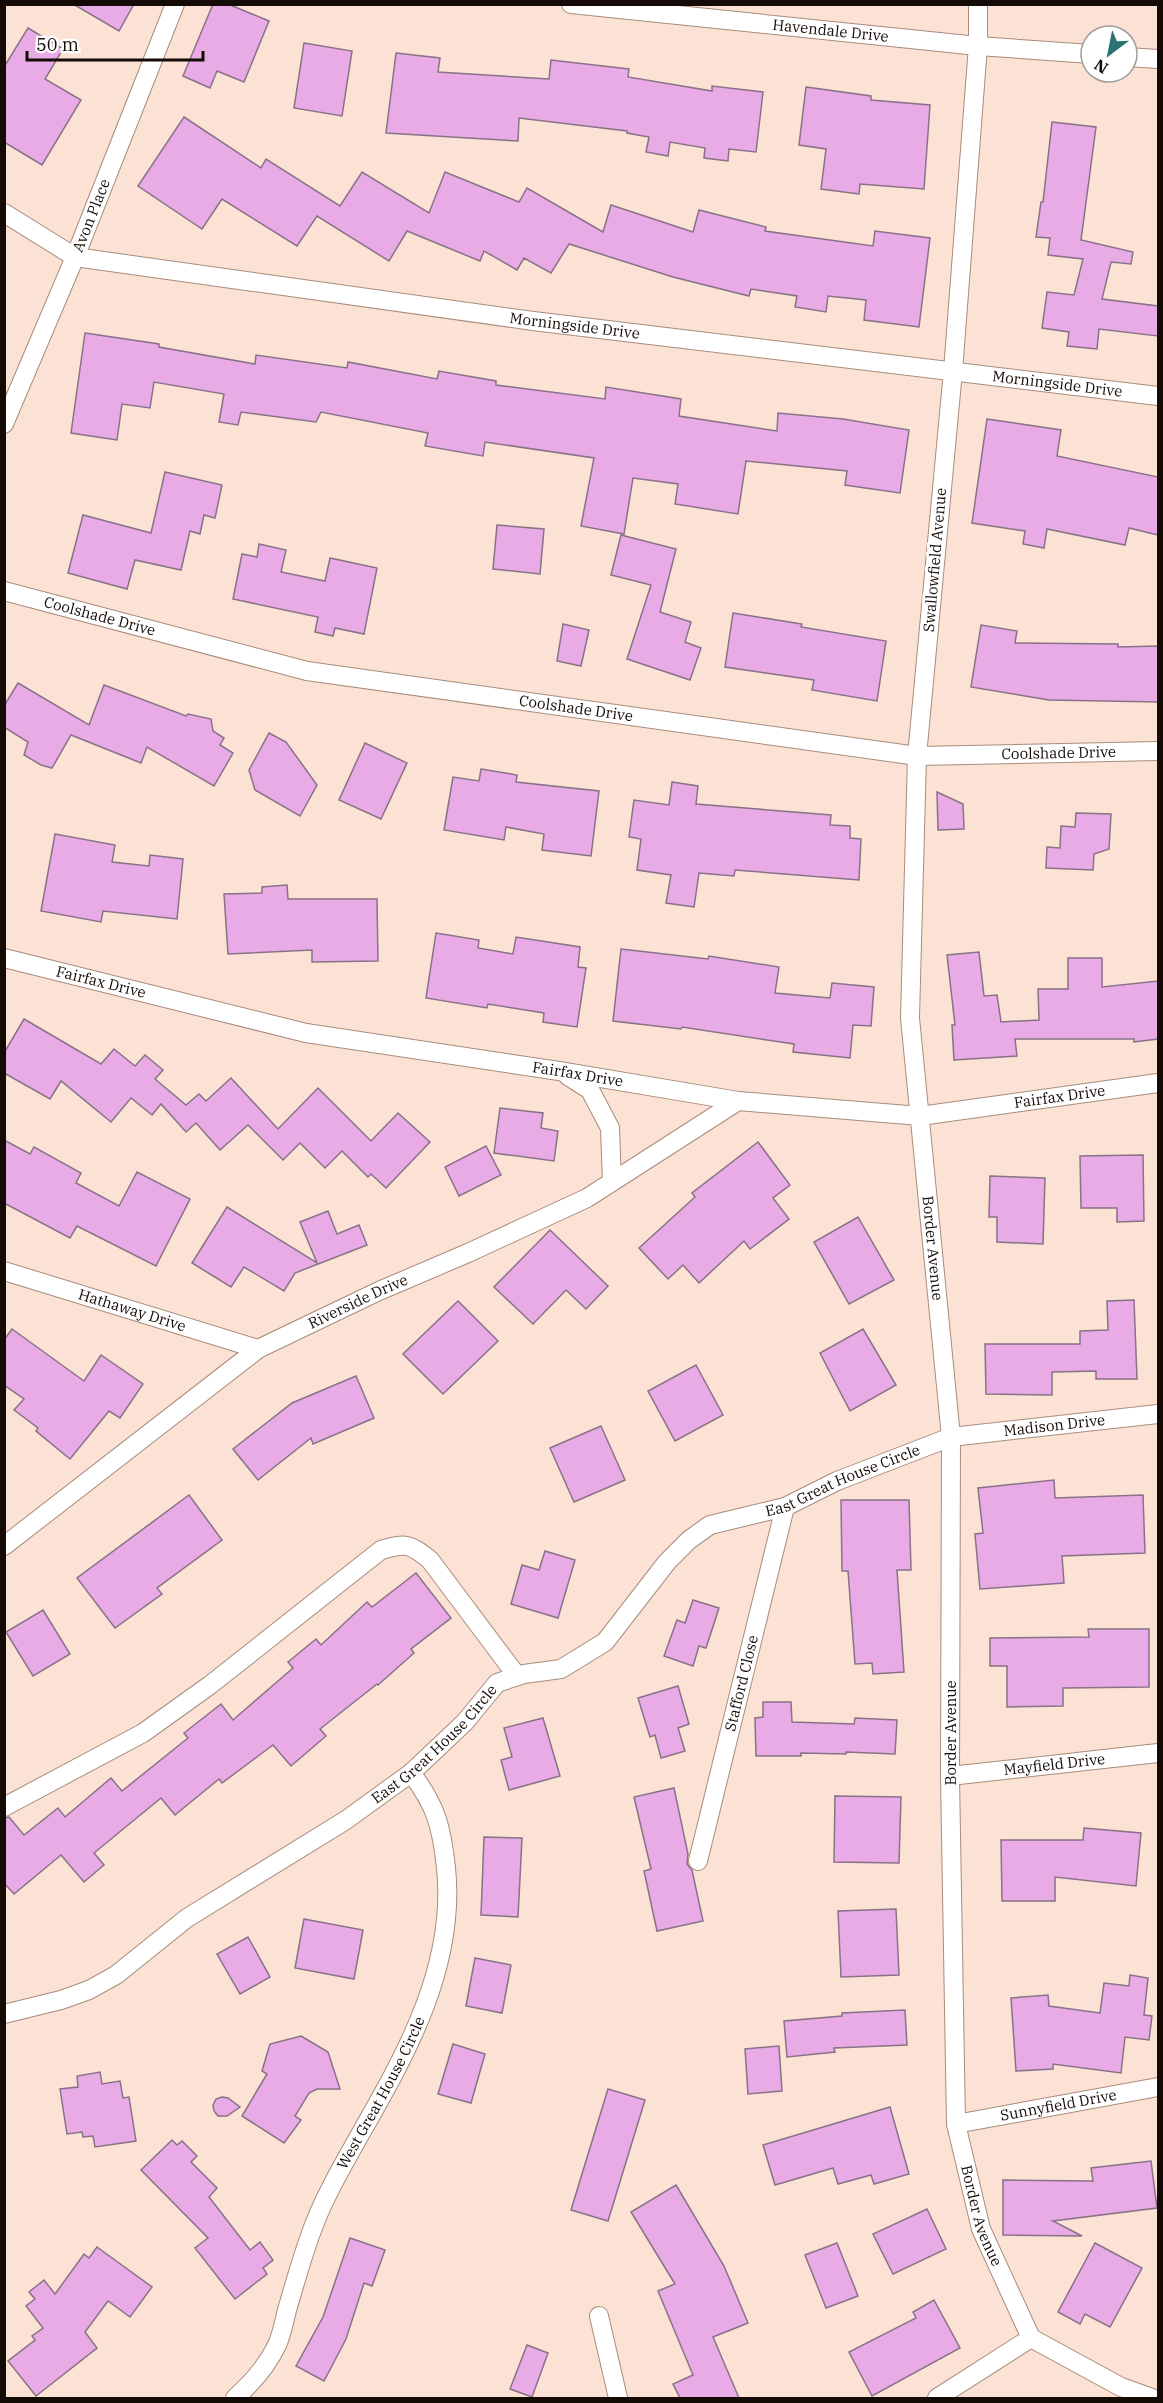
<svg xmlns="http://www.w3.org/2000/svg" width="1163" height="2403" font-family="'IBM Plex Serif',serif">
<rect width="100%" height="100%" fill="#fbe2d5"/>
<g fill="#e8abe5" stroke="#887287" stroke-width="1.5">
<path d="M73,4H134L119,31Z"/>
<path d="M213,4H228L269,21L244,82L217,71L210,88L183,76Z"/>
<path d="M28,28L63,49L45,79L81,100L42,165L4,142V67Z"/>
<path d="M304,43L352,51L342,116L294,108Z"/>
<path d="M396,53L440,58L438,72L549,79L551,60L629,69L628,77L712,91V86L763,92L756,152L729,149L728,161L704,158L705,148L670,142L668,156L646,152L649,137L627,133V131L519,118L518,141L386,133Z"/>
<path d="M806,87L871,96V100L930,105L924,189L860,184L859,194L821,189L826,149L799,145Z"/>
<path d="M184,117L261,168L266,159L340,206L362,172L429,213L445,172L519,202L527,188L603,232L611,205L693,232L699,210L766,227L765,231L873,246L875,231L930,238L919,327L864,320L866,300L828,296L826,312L795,307L797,296L751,289L749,296L673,277L569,244L551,273L524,258L517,270L484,251L480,261L407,231L389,261L317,216L297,246L222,199L202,229L138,186Z"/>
<path d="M1052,122L1096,127L1081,240L1133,252L1131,264L1111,262L1102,299L1158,306V336L1099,329L1097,349L1067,346L1069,332L1042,328L1047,292L1074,295L1083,259L1048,255L1050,238L1036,237L1041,202H1043Z"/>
<path d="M85,333L159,344V347L255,364L256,355L347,368L348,362L437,379L439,371L496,381V385L605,399L606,387L681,399L679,416L777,431L778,413L843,419L909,430L900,493L845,485L847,471L746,461L738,514L675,504L678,484L633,478L624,534L581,526L594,458L485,442L483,456L425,446L428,433L321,412L316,422L241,412L238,425L219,422L224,394L154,382L150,408L122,404L117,440L71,433Z"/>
<path d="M987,419L1061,430L1057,456L1158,477V535L1129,528L1125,545L1047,529L1044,548L1023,544L1025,531L972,523Z"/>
<path d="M165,472L222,485L215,518L204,515L200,534L190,531L181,570L135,560L127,589L68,573L83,515L151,533Z"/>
<path d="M497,525L544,529L540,574L493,569Z"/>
<path d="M621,535L676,549L660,612L691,622L685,642L701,648L690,680L627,659L651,585L611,575Z"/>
<path d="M259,544L286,550L281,572L325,581L330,558L377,568L364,634L335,628L333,636L315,632L318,617L233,599L242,554L257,557Z"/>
<path d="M733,613L802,624L801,627L886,641L877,701L812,690L814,680L725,667Z"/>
<path d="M563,624L589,630L581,666L557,661Z"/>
<path d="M981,625L1017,631L1015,643L1118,644V647L1158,646V702L1049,700L971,687Z"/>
<path d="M18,683L89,725L104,685L186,716L188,714L211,719L213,731L224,738L220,745L233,753L214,786L147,747L141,763L71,735L52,768L41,765L24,755L28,742L4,727V706Z"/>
<path d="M269,733L286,742L317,785L300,816L255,790L249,770Z"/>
<path d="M365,743L407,763L381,819L339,800Z"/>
<path d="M481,769L517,775L516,782L599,791L591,856L542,850L544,834L506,827L504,840L444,830L453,777L479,781Z"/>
<path d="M672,782L698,786L696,804L831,815L830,825L850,826V838L861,839L859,880L735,870L734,876L699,873L694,907L666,903L671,875L637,870L641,839L629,837L634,800L669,805Z"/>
<path d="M937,792L963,804L964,829L938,830Z"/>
<path d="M1076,813L1111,814L1109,849L1094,854L1093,870L1046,868L1047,847L1060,848L1061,826L1075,827Z"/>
<path d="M55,834L115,845L112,862L149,866L150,855L183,859L177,919L103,911L101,922L41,911Z"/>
<path d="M287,885L288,899H377L378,961L312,962V950L228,954L224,894L262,893V887Z"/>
<path d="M436,933L479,940L478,948L513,954L516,937L580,947L578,967L586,968L577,1027L543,1022L544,1013L488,1004L487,1008L426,998Z"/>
<path d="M621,949L708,959L709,956L779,967L775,993L830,998L832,983L874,987L871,1026L853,1025L850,1058L793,1052L794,1044L682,1027L681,1029L613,1021Z"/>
<path d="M979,952L984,996L997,995L1001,1022L1039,1020L1038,989H1068V958H1102V987L1158,981V1039L1134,1042V1039H1015L1017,1056L954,1060L952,1025H955L947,955Z"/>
<path d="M24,1019L101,1064L114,1049L135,1066L145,1055L163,1070L155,1079L186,1105L199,1094L206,1101L231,1078L278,1129L318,1088L371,1141L398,1113L430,1142L386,1188L371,1174L368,1177L342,1151L325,1168L300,1143L283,1160L248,1125L220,1150L196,1123L186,1132L161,1104L152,1115L131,1098L111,1122L61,1081L50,1099L4,1073V1053Z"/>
<path d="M500,1108L543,1113L541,1128L558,1131L554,1161L494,1153Z"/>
<path d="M4,1140L30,1154L34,1147L81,1173L76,1183L119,1206L137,1172L190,1199L156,1266L77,1226L70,1238L4,1203Z"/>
<path d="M758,1142L790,1185L773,1198L789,1219L750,1249L744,1241L699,1283L683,1265L668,1279L639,1248L695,1197L692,1193Z"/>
<path d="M486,1146L501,1175L459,1196L445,1167Z"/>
<path d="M1143,1155L1144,1221L1117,1222V1208H1081L1080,1156Z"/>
<path d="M990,1176L1045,1178L1043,1244L997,1242V1217H989Z"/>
<path d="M227,1207L317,1263L300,1222L328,1211L337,1234L359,1225L367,1245L295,1273L284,1291L244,1267L231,1287L192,1263Z"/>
<path d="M858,1217L894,1280L849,1304L814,1242Z"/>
<path d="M550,1230L608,1286L586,1309L566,1290L533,1324L494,1287Z"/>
<path d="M1134,1300L1137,1379H1096V1371L1052,1372V1395L986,1394L985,1344H1080V1331L1108,1330L1107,1301Z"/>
<path d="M458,1301L498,1341L443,1394L403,1354Z"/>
<path d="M12,1329L84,1381L101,1355L143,1384L120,1418L109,1411L70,1459L36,1431L38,1428L14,1410L24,1399L4,1385V1340Z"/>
<path d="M863,1329L896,1385L850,1411L820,1353Z"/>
<path d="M696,1365L723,1415L675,1441L648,1391Z"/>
<path d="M356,1376L374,1418L313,1444L311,1438L258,1480L233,1449L292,1403Z"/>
<path d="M601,1426L625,1480L574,1502L550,1448Z"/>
<path d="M1054,1480L1055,1498L1143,1495L1145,1553L1062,1556L1064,1583L980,1589L975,1534L983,1533L978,1488Z"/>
<path d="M189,1495L222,1540L157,1588L162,1594L115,1628L77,1578Z"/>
<path d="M841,1500H909L911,1570H897L904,1672L873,1674L872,1663L855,1664L848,1571H842Z"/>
<path d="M545,1551L575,1560L558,1618L511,1604L522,1565L539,1570Z"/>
<path d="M416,1573L451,1618L411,1649L414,1653L378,1685L377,1684L320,1729L326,1736L291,1766L273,1745L222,1783L219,1779L175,1815L161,1798L94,1853L104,1865L84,1882L61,1855L14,1894L4,1883V1818L9,1817L24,1835L58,1808L65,1817L111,1778L122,1791L188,1738L184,1733L221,1704L233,1720L293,1668L288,1662L316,1639L321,1645L367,1602L372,1607Z"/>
<path d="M693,1600L719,1608L706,1648L699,1646L693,1666L664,1656L677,1620L685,1623Z"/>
<path d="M43,1610L70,1654L33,1676L6,1632Z"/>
<path d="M1088,1629H1149V1687L1063,1688V1706L1007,1707V1666H990V1638L1089,1637Z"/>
<path d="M678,1686L689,1724L678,1728L685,1751L661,1758L655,1735L650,1737L638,1698Z"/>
<path d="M763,1702H791L792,1722L854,1724L855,1718L897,1720L895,1754L846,1752V1754L801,1753V1756H756L755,1718L763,1717Z"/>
<path d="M543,1718L560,1776L509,1790L501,1760L512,1757L504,1728Z"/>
<path d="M674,1788L688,1854L687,1864L692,1870L703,1921L657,1931L644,1871L651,1869L634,1797Z"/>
<path d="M835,1796L901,1797L899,1863L834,1862Z"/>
<path d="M1084,1828L1141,1833L1136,1886L1055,1877V1901H1002L1001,1840H1083Z"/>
<path d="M484,1837L522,1838L518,1917L481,1915Z"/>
<path d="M896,1909L899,1975L841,1977L838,1911Z"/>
<path d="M304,1919L363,1930L354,1979L295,1968Z"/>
<path d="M248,1937L270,1977L240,1994L217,1954Z"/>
<path d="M475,1958L511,1965L502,2013L466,2006Z"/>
<path d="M1130,1975L1148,1978L1144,2015L1152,2016L1149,2040L1125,2037L1121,2073L1053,2064V2069L1016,2071L1011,1998L1048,1995L1049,2006L1100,2013L1104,1983L1129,1986Z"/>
<path d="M905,2010L907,2045L834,2048L835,2052L787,2057L784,2021L842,2016V2013Z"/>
<path d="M301,2036L328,2052L340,2089H317L309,2093L295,2116L301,2120L284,2143L242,2116L267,2074L262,2071L270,2044Z"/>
<path d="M453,2044L485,2054L471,2103L438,2094Z"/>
<path d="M779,2046L782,2091L748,2094L745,2049Z"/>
<path d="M100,2072L102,2084L120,2081L123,2098L129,2097L136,2141L95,2147L93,2136L83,2137L82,2132L67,2134L60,2089L78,2087L77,2076Z"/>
<path d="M608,2089L645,2100L608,2221L571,2210Z"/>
<path d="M222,2097L228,2098L240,2107L227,2116H218L214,2111L213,2105L216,2099Z"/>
<path d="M890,2107L909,2174L874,2184L871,2175L838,2184L833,2168L775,2185L763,2145Z"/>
<path d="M172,2140L177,2145L182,2141L197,2156L191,2162L217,2188L209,2197L250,2250L260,2242L273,2260L263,2268L267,2274L235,2299L195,2248L208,2238L141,2170Z"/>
<path d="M1151,2161L1157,2208L1053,2221L1082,2236L1003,2235V2180L1093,2181L1091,2168Z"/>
<path d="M676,2185L724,2266L748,2323L713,2337L739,2398H680L673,2384L693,2375L658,2291L675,2284L631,2212Z"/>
<path d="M927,2209L946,2249L893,2274L873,2234Z"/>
<path d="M350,2238L385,2250L372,2286L364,2283L346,2339L324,2381L296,2366L323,2317Z"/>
<path d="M837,2243L858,2296L826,2308L805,2255Z"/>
<path d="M1095,2243L1142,2268L1110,2327L1085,2314L1080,2324L1058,2312Z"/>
<path d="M97,2247L152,2287L130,2317L108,2301L85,2332L97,2348L36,2396L8,2361L35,2340L32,2336L43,2328L26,2306L35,2299L29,2292L44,2280L55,2294L84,2254L89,2258Z"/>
<path d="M934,2300L960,2348L872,2396L849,2352L916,2318L913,2312Z"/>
<path d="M527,2345L548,2353L532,2397L510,2389Z"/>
</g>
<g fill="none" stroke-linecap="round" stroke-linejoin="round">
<g stroke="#a88c7c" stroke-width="20">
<g id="street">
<path id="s1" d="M571,4L978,46L1091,54"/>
<path id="s2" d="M978,4V46L953,371L917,756L910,1018L951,1437L950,1776L956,2124L981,2229L1031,2338"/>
<path d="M1127,57L1158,59"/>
<path id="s3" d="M4,213L75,257L533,321L1158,396"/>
<path id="s4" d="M4,424L75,257L175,4"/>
<path id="s5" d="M4,591L307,671L917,756L1158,751"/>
<path id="s6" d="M4,958L306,1033L559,1071L738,1101L920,1116L1158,1083"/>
<path d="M568,1076L590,1090L610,1128L612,1182"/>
<path id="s7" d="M4,1271L258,1349"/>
<path id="s8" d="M4,1546L258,1349L379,1291L468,1253L587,1198L738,1101"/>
<path id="s9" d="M950,1776L1158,1753"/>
<path d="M4,1807L143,1733L210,1685L381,1550C406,1543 409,1543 430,1560L517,1676"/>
<path id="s10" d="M698,1861L785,1507"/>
<path id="s11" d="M4,2014L61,2000L89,1990L116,1975L187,1918L346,1820L411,1773L465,1722L497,1683L524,1674L561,1669L605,1642L667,1562L689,1540L710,1525L785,1507L837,1481L951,1437L1158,1414"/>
<path id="s12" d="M956,2124L1158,2087"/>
<path d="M599,2316L618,2398"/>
<path d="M1031,2338L1121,2387L1152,2398"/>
<path id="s13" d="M235,2398C252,2383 267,2366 277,2345C282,2334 284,2322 287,2310C296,2280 304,2249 316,2220C328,2189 346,2160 362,2131C408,2051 456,1964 446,1868C442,1828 436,1805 411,1773"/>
<path d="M937,2398L1031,2338"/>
</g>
</g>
<use href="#street" stroke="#fff" stroke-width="18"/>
</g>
<g text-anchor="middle" stroke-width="6" stroke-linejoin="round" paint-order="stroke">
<g font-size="15" fill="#140b06" stroke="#fff">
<text dy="5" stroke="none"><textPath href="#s1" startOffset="261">Havendale Drive</textPath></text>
<text dy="5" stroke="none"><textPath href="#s4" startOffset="226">Avon Place</textPath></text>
<text dy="5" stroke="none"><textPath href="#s3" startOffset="588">Morningside Drive</textPath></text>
<text dy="5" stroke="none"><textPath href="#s3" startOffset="1074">Morningside Drive</textPath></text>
<text transform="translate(935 560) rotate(-85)" y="5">Swallowfield Avenue</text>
<text dy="5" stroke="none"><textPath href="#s5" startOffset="99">Coolshade Drive</textPath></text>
<text dy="5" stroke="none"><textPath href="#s5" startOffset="585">Coolshade Drive</textPath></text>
<text dy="5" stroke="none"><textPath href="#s5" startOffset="1071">Coolshade Drive</textPath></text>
<text dy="5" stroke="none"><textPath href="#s6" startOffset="100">Fairfax Drive</textPath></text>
<text dy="5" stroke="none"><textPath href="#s6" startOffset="586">Fairfax Drive</textPath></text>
<text dy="5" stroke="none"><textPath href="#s6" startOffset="1072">Fairfax Drive</textPath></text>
<text dy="5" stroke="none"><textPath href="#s2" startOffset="1248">Border Avenue</textPath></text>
<text dy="5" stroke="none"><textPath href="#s8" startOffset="432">Riverside Drive</textPath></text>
<text dy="5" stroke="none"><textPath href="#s7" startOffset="134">Hathaway Drive</textPath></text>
<text dy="5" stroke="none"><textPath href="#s11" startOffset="1239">Madison Drive</textPath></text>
<text dy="5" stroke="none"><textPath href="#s11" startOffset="1018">East Great House Circle</textPath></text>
<text dy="5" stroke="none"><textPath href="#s10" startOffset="183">Stafford Close</textPath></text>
<text transform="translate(951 1733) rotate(-90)" y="5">Border Avenue</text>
<text dy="5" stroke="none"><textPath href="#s11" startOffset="514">East Great House Circle</textPath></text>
<text dy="5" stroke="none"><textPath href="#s9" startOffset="105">Mayfield Drive</textPath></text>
<text dy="5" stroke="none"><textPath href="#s13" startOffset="342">West Great House Circle</textPath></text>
<text dy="5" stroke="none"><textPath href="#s12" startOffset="104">Sunnyfield Drive</textPath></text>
<text dy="5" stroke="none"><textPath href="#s2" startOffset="2220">Border Avenue</textPath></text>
</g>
</g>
<rect width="1163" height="2403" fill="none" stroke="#140b06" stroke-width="12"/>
<g transform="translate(1109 54) rotate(212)"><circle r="28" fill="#ffffff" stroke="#a19d9b" stroke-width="1.5"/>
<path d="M0-4.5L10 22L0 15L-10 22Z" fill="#297373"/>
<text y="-9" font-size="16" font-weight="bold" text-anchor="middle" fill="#140b06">N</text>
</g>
<path d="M27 51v9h176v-9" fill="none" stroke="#140b06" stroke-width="3"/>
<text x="36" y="51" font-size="18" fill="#140b06" stroke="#ffffff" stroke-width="4.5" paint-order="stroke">50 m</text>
</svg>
